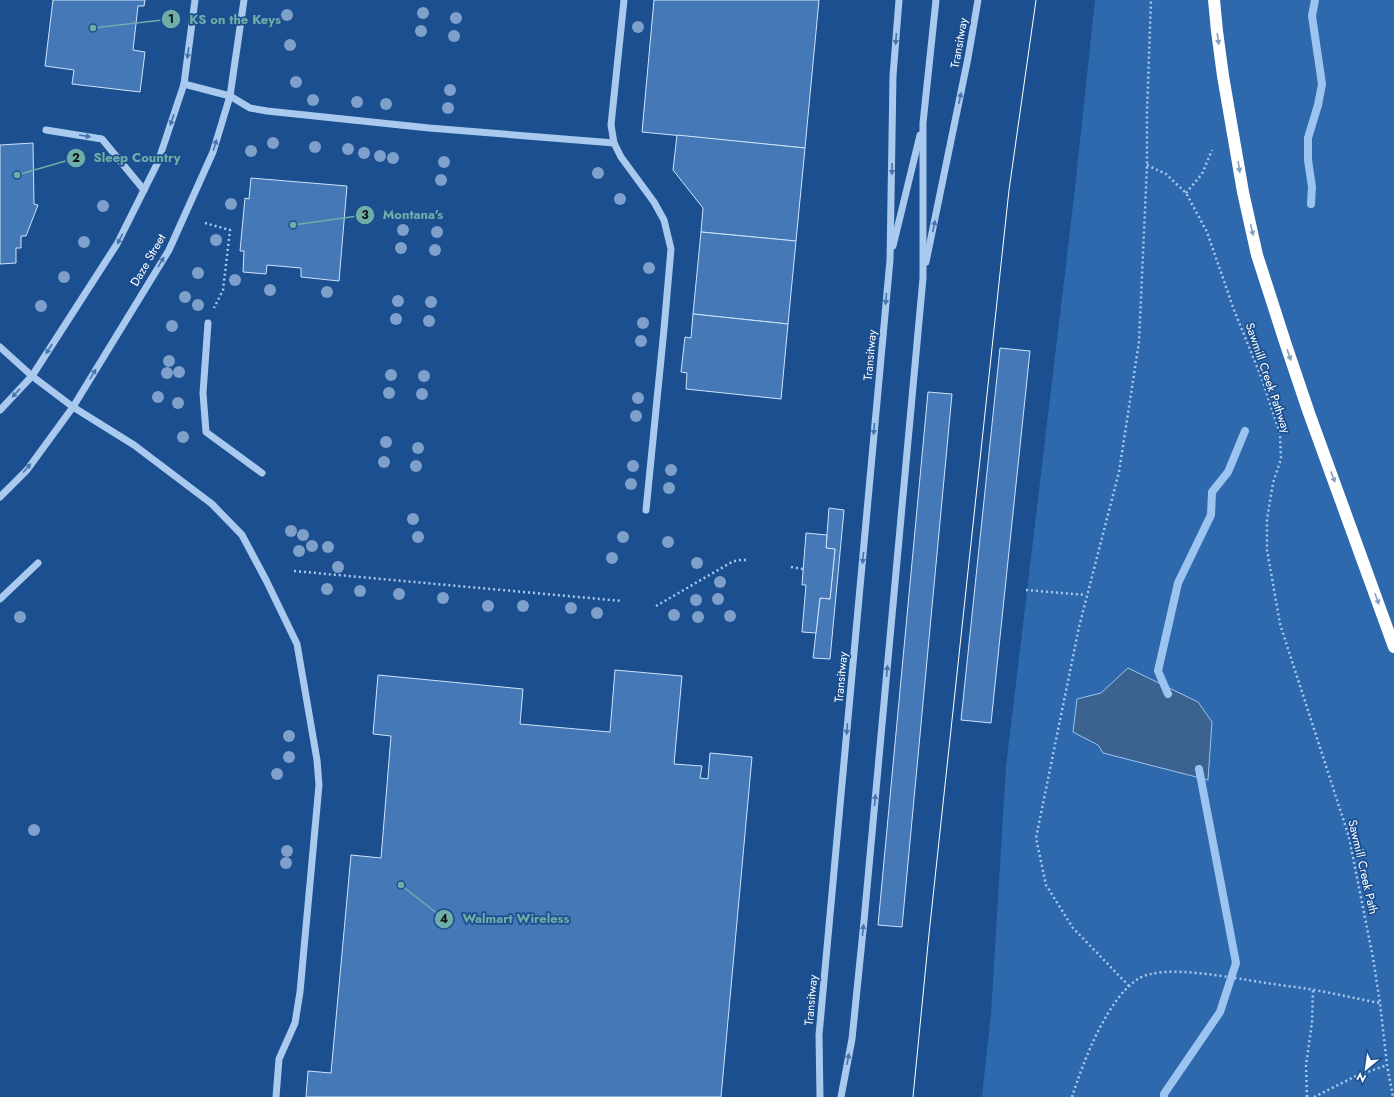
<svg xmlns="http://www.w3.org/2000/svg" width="1394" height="1097" font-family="Jost,sans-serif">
<rect width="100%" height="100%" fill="#1b4f8f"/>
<path fill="#2e69ad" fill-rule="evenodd" d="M1095,0H1394V1097H982L991,1014L1006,767L1074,197ZM1128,668L1103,753L1098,745L1101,693Z"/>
<path fill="#3c6290" stroke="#9cc4f0" d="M1128,668L1198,702L1212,722L1208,780L1103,753L1098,745L1073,732L1077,699L1101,693Z"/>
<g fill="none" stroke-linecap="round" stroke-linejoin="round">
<g stroke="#9cc4f0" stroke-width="8">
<path d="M1311,204L1312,187L1308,160V138L1318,105L1322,84L1312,16L1315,0"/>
<path d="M1168,694L1158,671L1178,583L1211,515L1212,492L1228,472L1245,431"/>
<path d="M1164,1097V1094L1220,1012L1236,963L1199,769"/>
</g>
</g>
<g fill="#4478b7" stroke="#cfe3fa">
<path d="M53,0H145L144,6H138L133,50L145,52L140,92L72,84L74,70L45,66Z"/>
<path d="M654,0H819L805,148L642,132Z"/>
<path d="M677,135L805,148L796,241L701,232L703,208L673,170Z"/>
<path d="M33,143L34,204L38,205L26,236H21V248H16V263L0,264V145Z"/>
<path d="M251,178L347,186L339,281L301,277V268L267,265L266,274L243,272L244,251H240L245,198L249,199Z"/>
<path d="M701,232L796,241L788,324L693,314Z"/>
<path d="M693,314L788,324L781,399L686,389L687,373L681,372L685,337L691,338Z"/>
<path d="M1000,348L1030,351L991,723L961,720Z"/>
<path d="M928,392L952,394L902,927L878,925Z"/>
<path d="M829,508L844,510L830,659L813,658L820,598L830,599L835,549L826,548Z"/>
<path d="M806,533L827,535L826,548L835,549L830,599L820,598L816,633L802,632L806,585H802Z"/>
<path d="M615,670L682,676L674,764L702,766L700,778L708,779L710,753L752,757L721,1097H306L308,1071L331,1073L351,855L381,858L391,736L373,734L378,675L523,689L520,724L610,732Z"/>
</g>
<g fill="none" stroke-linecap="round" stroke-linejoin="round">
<g stroke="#a9c9ee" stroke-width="2.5" stroke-dasharray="2 3" stroke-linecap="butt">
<path d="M1147,165L1166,174L1186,193L1207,232L1234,310L1262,379L1280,434L1281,459L1273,483L1267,519V550L1280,624L1349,837L1373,958L1380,1003L1387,1065L1393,1097"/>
<path d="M1186,193L1202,174L1212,150"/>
<path d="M205,223L230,230L223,290L214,308"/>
<path d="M791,567L803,569"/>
<path d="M294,571L622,601"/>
<path d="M1026,590L1086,595"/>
<path d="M656,606L732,562L738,560H748"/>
<path d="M1129,986L1073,928L1046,885L1036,838L1079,627L1119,472L1139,342L1147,165V112L1151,0"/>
<path d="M1072,1097C1083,1062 1107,999 1138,979C1162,963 1232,978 1260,982C1278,985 1297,987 1315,990C1337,994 1358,999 1380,1003"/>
<path d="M1307,1097L1306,1065L1312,1023L1313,990"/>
<path d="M1314,1097L1354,1077L1387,1065"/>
</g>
<g stroke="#a9c9ee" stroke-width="7">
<path d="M624,0L611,125L614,143L621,157L654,202L664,220L671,249L664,329L646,510"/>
<path d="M184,84L230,96L250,108L267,111L429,128L614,143"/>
<path d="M46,130L102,139L144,190"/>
<path d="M893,246L920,135"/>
<path d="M926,262L968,58L978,0"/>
<path d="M208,323L203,393L206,432L262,473"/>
<path d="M0,347L32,376L73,407L134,445L212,504L242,535L266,580L297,644L317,760L319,785L300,992L295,1023L279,1059L276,1097"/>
<path d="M0,410L32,376L117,244L158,162L184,84L195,0"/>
<path d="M0,497L27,470L73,407L169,250L213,152L230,96L244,0"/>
<path d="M0,599L38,563"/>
<path d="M820,1097L819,1035L890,260L893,76L899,0"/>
<path d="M841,1097L852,1039L864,921L923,278V123L936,0"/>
</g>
<path stroke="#fff" stroke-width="12" d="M1214,0L1217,31L1223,76L1243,192L1257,255L1286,345L1309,413L1394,647"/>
<path stroke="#fff" stroke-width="1" d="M913,1097L929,934L1009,190L1036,0"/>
</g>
<g fill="#7ea0ca">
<circle cx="423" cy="13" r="6"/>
<circle cx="287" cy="15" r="6"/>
<circle cx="456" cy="18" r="6"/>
<circle cx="638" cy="27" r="6"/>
<circle cx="421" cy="31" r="6"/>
<circle cx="454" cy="36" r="6"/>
<circle cx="290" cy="45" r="6"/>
<circle cx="296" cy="82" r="6"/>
<circle cx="450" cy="90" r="6"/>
<circle cx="313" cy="100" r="6"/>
<circle cx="357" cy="102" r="6"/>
<circle cx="386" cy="104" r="6"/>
<circle cx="448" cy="108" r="6"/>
<circle cx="273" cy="143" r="6"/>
<circle cx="315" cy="147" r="6"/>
<circle cx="348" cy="149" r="6"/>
<circle cx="251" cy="151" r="6"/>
<circle cx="364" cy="153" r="6"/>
<circle cx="380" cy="156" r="6"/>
<circle cx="393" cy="158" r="6"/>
<circle cx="444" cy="162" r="6"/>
<circle cx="598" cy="173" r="6"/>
<circle cx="441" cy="180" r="6"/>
<circle cx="620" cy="199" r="6"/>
<circle cx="231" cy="204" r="6"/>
<circle cx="103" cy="206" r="6"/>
<circle cx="403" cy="230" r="6"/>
<circle cx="437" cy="232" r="6"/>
<circle cx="216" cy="240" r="6"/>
<circle cx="84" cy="242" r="6"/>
<circle cx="401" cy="248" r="6"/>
<circle cx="435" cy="250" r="6"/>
<circle cx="649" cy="268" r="6"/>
<circle cx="198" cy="273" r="6"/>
<circle cx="64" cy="277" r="6"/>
<circle cx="235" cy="280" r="6"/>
<circle cx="270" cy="290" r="6"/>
<circle cx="327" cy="292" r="6"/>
<circle cx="185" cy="297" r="6"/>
<circle cx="398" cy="301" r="6"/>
<circle cx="431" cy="302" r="6"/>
<circle cx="198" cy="305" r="6"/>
<circle cx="41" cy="306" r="6"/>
<circle cx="396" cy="319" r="6"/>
<circle cx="429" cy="321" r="6"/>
<circle cx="643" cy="323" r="6"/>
<circle cx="172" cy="326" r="6"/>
<circle cx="641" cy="341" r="6"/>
<circle cx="169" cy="361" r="6"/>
<circle cx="179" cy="372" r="6"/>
<circle cx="167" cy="373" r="6"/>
<circle cx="391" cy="375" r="6"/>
<circle cx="424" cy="376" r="6"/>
<circle cx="389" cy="393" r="6"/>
<circle cx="422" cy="394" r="6"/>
<circle cx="158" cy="397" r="6"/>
<circle cx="638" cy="398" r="6"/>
<circle cx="178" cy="403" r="6"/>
<circle cx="636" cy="416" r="6"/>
<circle cx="183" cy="437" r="6"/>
<circle cx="386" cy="442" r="6"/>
<circle cx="418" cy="448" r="6"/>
<circle cx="384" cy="462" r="6"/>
<circle cx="416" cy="466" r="6"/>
<circle cx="633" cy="466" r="6"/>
<circle cx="671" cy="470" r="6"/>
<circle cx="631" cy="484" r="6"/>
<circle cx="669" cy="488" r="6"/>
<circle cx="413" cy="519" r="6"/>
<circle cx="291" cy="531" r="6"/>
<circle cx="303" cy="535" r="6"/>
<circle cx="418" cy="537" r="6"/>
<circle cx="623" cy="537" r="6"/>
<circle cx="668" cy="542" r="6"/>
<circle cx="312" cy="546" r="6"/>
<circle cx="328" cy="547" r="6"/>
<circle cx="299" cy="551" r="6"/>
<circle cx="612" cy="558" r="6"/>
<circle cx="697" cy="563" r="6"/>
<circle cx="338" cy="567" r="6"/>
<circle cx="720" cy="582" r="6"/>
<circle cx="327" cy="589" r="6"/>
<circle cx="360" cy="591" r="6"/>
<circle cx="399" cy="594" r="6"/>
<circle cx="443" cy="598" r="6"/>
<circle cx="718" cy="599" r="6"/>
<circle cx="696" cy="600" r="6"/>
<circle cx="488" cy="606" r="6"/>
<circle cx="523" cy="606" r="6"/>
<circle cx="571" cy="608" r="6"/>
<circle cx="597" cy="613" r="6"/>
<circle cx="674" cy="615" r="6"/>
<circle cx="730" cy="616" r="6"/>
<circle cx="20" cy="617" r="6"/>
<circle cx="698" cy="617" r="6"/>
<circle cx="289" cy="736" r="6"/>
<circle cx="289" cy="757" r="6"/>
<circle cx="277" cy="774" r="6"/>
<circle cx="34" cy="830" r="6"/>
<circle cx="287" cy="851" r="6"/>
<circle cx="286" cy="863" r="6"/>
</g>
<defs><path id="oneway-solid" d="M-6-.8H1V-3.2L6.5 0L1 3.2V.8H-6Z"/></defs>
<g fill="#4674ac">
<use href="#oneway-solid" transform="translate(896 39) rotate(94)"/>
<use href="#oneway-solid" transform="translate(188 53) rotate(97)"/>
<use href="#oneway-solid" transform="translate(960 98) rotate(-78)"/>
<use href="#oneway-solid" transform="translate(172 120) rotate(109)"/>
<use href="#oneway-solid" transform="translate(85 136) rotate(9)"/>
<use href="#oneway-solid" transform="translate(215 145) rotate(-73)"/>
<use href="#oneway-solid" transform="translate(892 169) rotate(91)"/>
<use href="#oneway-solid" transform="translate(934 226) rotate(-78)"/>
<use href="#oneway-solid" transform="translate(120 239) rotate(117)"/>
<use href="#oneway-solid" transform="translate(161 262) rotate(-59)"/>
<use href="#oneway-solid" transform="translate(886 299) rotate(95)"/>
<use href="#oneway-solid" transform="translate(49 349) rotate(123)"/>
<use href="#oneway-solid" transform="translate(93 374) rotate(-59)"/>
<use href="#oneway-solid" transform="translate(16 393) rotate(133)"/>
<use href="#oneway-solid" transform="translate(874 429) rotate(95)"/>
<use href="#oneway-solid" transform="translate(27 468) rotate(-50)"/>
<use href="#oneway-solid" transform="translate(863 558) rotate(95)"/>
<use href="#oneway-solid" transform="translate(887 671) rotate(-85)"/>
<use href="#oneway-solid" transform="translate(847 729) rotate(95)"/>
<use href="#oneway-solid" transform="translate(875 800) rotate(-85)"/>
<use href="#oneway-solid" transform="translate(863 930) rotate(-84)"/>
<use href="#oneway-solid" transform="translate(848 1059) rotate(-80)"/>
</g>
<g fill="#829ec1">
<use href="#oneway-solid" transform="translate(1218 39) rotate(82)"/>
<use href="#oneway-solid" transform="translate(1239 167) rotate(81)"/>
<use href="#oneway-solid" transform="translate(1252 230) rotate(77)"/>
<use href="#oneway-solid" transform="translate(1289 355) rotate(71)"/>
<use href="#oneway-solid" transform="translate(1333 477) rotate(70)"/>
<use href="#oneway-solid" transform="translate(1377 599) rotate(70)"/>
</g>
<g text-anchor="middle" stroke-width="3.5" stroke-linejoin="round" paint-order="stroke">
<g font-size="12" fill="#fff" stroke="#1b4f8f">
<text transform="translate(959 43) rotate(-80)" y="4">Transitway</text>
<text transform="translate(148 260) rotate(-60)" y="4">Daze Street</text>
<text transform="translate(870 355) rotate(-85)" y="4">Transitway</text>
<text transform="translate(1268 378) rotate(71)" y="4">Sawmill Creek Pathway</text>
<text transform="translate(841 677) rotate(-85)" y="4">Transitway</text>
<text transform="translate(1363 867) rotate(77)" y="4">Sawmill Creek Path</text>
<text transform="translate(811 1000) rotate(-85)" y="4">Transitway</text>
</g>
</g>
<path fill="none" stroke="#6fada8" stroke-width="1.5" d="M93 28L171 19M17 175L76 158M293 225L365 215M401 885L444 919"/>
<g fill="#6fada8" stroke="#1b4f8f" stroke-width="1.5">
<circle cx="93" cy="28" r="4"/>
<circle cx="17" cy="175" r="4"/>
<circle cx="293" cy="225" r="4"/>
<circle cx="401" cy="885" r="4"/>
<circle cx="171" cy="19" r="10"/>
<circle cx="76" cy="158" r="10"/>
<circle cx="365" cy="215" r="10"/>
<circle cx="444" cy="919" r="10"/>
</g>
<g font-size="12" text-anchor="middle" font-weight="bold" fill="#111">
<text x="171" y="23">1</text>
<text x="76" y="162">2</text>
<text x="365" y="219">3</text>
<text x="444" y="923">4</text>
</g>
<g font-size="13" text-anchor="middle" font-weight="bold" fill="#6fada8" stroke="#1b4f8f" stroke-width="3.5" stroke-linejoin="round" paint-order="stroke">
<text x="235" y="24">KS on the Keys</text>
<text x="137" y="162">Sleep Country</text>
<text x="413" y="219">Montana's</text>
<text x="516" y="923">Walmart Wireless</text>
</g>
<g transform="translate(1366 1069) rotate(209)" stroke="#1b4f8f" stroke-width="3" paint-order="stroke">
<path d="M0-3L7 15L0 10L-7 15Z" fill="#ffffff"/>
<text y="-6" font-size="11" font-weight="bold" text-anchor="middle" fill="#ffffff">N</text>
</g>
</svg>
